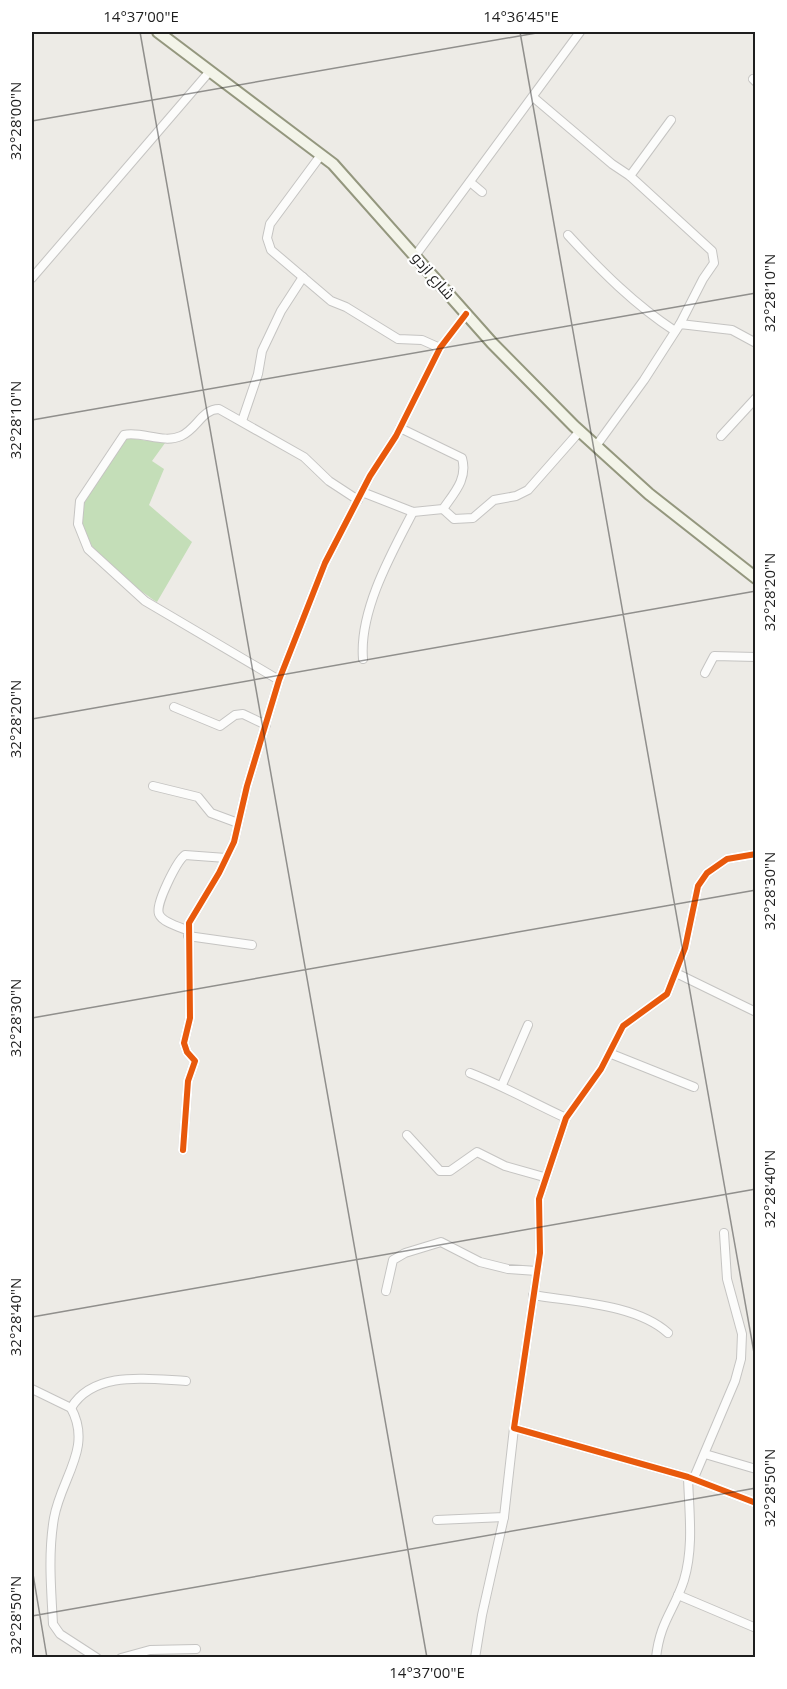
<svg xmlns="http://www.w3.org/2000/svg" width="787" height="1689" font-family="'Open Sans',Cairo,sans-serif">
<rect width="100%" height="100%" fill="#edebe6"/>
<path fill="#c4deb8" d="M127,438L165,443L152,461L164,469L149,505L192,542L157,602C128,582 64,540 85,498C95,477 114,457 127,438Z"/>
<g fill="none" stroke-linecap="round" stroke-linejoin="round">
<g stroke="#c5c4c2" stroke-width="10">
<g id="street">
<path d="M753,79L756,82"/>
<path d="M533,97L612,164L630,176L712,251L714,263L703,279L680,324"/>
<path d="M321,155L270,224L267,238L271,250L331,301L346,307L398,339L422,340L440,348"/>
<path d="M630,176L671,120"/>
<path d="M470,182L482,192"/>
<path d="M568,235C601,271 635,305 675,331"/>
<path d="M415,256L580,32"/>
<path d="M32,278L210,71"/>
<path d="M242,421L258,374L262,351L281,311L303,277"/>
<path d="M721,436L756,398"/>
<path d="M596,446L644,380L680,324L732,330L756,343"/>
<path d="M362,492L413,512L443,509C454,493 468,479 462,458L400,428"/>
<path d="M443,509L454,519L473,518L494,500L516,496L528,490L580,431"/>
<path d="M363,659C359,611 391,554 413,512"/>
<path d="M705,673L714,656L756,657"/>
<path d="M279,680L145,601L88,549L78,524L80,501L124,435C142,431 163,444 181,436C197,429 202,409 219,409L304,457L329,481L358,500"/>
<path d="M174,707L220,726L235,715L243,714L266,725"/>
<path d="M153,786L198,797L211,813L238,823"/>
<path d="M756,854L727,859L707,873L698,886L685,948L667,994L623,1026L601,1069L566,1118L539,1199L540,1253L514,1428L688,1477L756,1503"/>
<path d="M187,930C179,927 162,922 159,914C155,904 177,861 185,855L226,858"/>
<path d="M188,936L252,945"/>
<path d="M676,973L756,1012"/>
<path d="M609,1053L694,1087"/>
<path d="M470,1073C504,1086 533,1103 566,1118"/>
<path d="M502,1085L528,1025"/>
<path d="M407,1135L440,1171H450L477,1152L505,1166L544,1177"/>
<path d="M183,1150L188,1081L195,1061L187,1052L184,1043L190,1018L189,923L219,873L234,842L247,786L279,680L325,563L370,476L396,436L440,348L466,314"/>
<path d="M386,1291L393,1260L405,1253L441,1242L480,1262L508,1269L537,1271"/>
<path d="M533,1295C574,1302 636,1304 668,1333"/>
<path d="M32,1389L71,1408C93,1448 61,1478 54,1518C48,1553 51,1588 53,1624L60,1634L97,1658"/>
<path d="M71,1408C94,1370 147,1379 186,1381"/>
<path d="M705,1454L756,1469"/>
<path d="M693,1480L735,1381L741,1359L742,1334L727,1279L724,1233"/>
<path d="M437,1520L504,1517L514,1428"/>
<path d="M678,1595L756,1628"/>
<path d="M121,1658L150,1650L196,1649"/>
<path d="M475,1658L482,1615L504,1517"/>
<path d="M656,1658C660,1621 674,1611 684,1580C694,1547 689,1511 688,1477"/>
</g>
</g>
<g stroke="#94977e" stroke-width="14">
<path id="secondary" d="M158,32L333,164L492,343L574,426L649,494L756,578"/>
</g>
<use href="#street" stroke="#fcfcfb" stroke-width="8"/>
<use href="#secondary" stroke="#f3f4e9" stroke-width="10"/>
<g stroke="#fff" stroke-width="10">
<g id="cycleway">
<path d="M756,854L727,859L707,873L698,886L685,948L667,994L623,1026L601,1069L566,1118L539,1199L540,1253L514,1428L688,1477L756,1503"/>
<path d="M183,1150L188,1081L195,1061L187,1052L184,1043L190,1018L189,923L219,873L234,842L247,786L279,680L325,563L370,476L396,436L440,348L466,314"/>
</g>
</g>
<use href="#cycleway" stroke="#e8590c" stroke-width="6"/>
</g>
<path fill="none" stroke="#1e1e1e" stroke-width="1.5" stroke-opacity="0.45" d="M140,32L427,1658M520,32L756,1364M32,121L542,32M32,420L756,293M32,719L756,591M32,1018L756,890M32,1317L756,1189M32,1568L47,1658M32,1616L756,1488"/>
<g text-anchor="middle" stroke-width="4.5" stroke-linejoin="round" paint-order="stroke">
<g font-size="15" fill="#1e1e1e" stroke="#fff">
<text transform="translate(433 276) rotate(49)" y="5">شارع ازدو</text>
</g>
</g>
<rect width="787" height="1689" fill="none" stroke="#ffffff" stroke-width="66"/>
<rect x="33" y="33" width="721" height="1623" fill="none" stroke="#1e1e1e" stroke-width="2"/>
<g font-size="15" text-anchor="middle" fill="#1e1e1e">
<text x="141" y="22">14°37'00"E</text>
<text x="521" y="22">14°36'45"E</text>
<text transform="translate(16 121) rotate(-90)" y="5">32°28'00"N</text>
<text transform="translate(770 293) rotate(-90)" y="5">32°28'10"N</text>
<text transform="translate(16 420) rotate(-90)" y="5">32°28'10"N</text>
<text transform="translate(770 592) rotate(-90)" y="5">32°28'20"N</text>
<text transform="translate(16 719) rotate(-90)" y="5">32°28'20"N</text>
<text transform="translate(770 891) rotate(-90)" y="5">32°28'30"N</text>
<text transform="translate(16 1018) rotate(-90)" y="5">32°28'30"N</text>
<text transform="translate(770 1189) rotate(-90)" y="5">32°28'40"N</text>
<text transform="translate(16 1317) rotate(-90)" y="5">32°28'40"N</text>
<text transform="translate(770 1488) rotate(-90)" y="5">32°28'50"N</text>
<text transform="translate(16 1615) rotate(-90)" y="5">32°28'50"N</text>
<text x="427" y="1678">14°37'00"E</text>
</g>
</svg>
